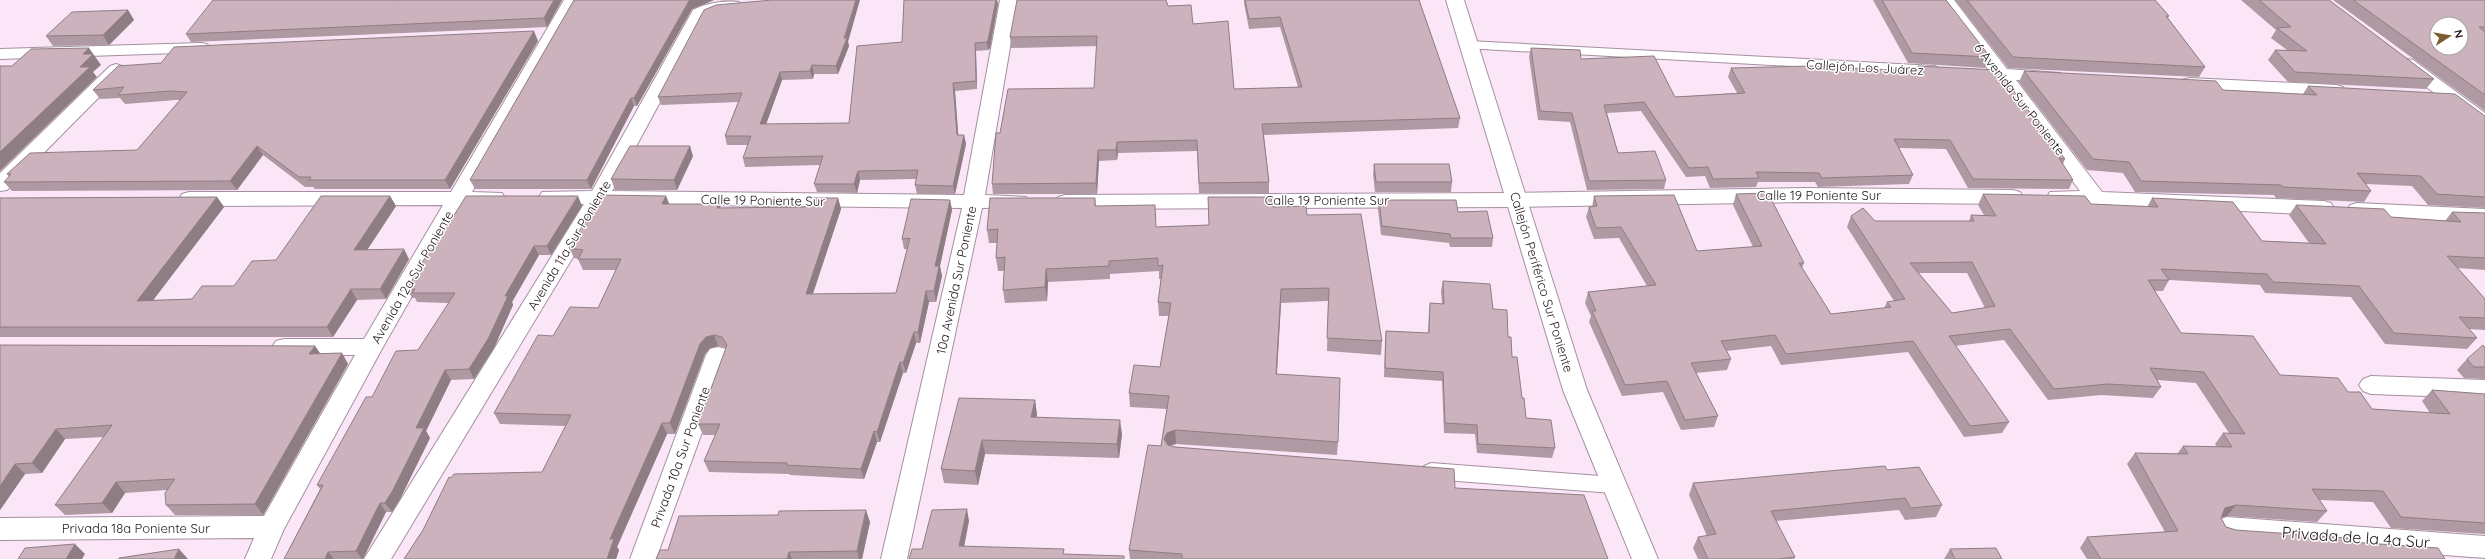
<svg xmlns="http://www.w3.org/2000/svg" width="2485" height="559" font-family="Quicksand,sans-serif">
<rect width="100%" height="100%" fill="#fbe6f8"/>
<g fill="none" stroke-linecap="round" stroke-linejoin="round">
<g stroke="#a490a1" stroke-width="2">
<g id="service">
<path d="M1469,41L1935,66L1942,70L1935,74L1464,48L1462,45Z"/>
<path d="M1431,463L1613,477L1620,479L1623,485L1620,491L1613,493L1431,479L1424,476L1421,471L1424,466Z"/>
</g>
</g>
<g stroke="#a490a1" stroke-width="2">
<g id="minor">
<path d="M564,0H582L472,192L502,193L505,198L502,203L464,205L383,347L284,529L271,559H245L254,538L0,540V518L264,516L355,355H284L276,353L272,347L276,341L284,339H364L443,205L189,206L182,204L179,199L182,194L189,192H451Z"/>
<path d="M1000,0H1018L985,195L1026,197L1029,202L1026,207L982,208L907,559H881L962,208L605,204L391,559H364L584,204L542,202L539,197L542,192L592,191L693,10C704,3 726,0 739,2L742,6L739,10L706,17L612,191L964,195Z"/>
<path d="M1936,0H1954L2007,69L2060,73L2062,77L2060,81L2016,80L2102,192L2324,201L2331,203L2334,208L2331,213L2324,215L2050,202L2047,197L2050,192L2080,191Z"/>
<path d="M201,43L207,44L210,48L207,52L0,59V49Z"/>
<path d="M2407,59L2413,60L2485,113V128L2478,126L2401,68L2398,64L2401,60Z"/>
<path d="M116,64L122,66L125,70L122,74L7,190L0,191V173L110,66Z"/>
<path d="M2189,78L2336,85L2343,87L2345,91L2343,95L2336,97L2182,88L2180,84L2182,80Z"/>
<path d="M1805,188L2013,190L2020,192L2023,197L2020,202L2013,204L1805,202L1516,207L1065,209L1058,207L1055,202L1058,197L1065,195L1516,193Z"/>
<path d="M2357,203L2485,209V223L2350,215L2347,210L2350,205Z"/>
<path d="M718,347L726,349L730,355L656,559H630L706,355L710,349Z"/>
<path d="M2371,376L2485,380V398L2371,394L2363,391L2359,385L2363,379Z"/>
<path d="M2227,517L2485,536V558L2227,539L2218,536L2214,528L2218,520Z"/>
</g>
</g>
<g stroke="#a490a1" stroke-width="2">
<path id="secondary" d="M1446,0H1464L1587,390L1658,559H1632L1563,390Z"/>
</g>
<use href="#service" fill="#fff" fill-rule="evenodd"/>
<use href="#minor" fill="#fff" fill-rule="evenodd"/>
<use href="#secondary" fill="#fff" fill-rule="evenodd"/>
</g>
<g fill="#af99a3" fill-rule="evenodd">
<path d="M403,0H562L547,27L191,42L186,34Z"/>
<path d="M574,0H737H714L692,9L637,106H634L591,189H475L470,180Z"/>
<path d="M904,0H997L998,4L990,48L988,50L976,51L977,89L955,91L958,135H964L966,144L955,194H917L915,185L916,179L860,180L857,193L817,192L814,184L820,165L745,167L743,158L748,145H727L725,136L738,102L661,105L658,97L848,42L849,46L838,74H814L813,79L782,80L766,124L849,123L902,42Z"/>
<path d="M1244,0H1419L1460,118L1458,128L1264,135L1269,182V193H1199L1197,151L1118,153L1117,160L1099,161L1097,194H993L992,184L1000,133L1094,88L1097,46L1011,48L1010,37L1168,6L1193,24L1234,89L1298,87L1280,27L1249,29L1244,3Z"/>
<path d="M1873,0H1946L1990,57L1985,68L1908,63Z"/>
<path d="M1955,0H2155L2169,16L2168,18L2205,67L2199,77L2008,68Z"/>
<path d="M2241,0H2329L2434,79L2426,89L2288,82L2268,60L2275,50H2287L2271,38L2276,30Z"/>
<path d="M2333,0H2485V111Z"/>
<path d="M128,10L134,20L109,45L53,46L46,36Z"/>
<path d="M538,41L450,189H315L313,187H305L263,155L237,190L12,191L4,182L9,177L7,174L137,150L180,100H176L125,104L120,98L100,99L93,90Z"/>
<path d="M1531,48L1581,59L1675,97L1737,93L1728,77L1731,68L1912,71L1913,68H1917L1918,66L2065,159L2063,164L2073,180L2069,189L1968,188L1946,149L1899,148L1913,175L1909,184L1818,187L1815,182H1758L1756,187L1710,188L1705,176L1686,177L1641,111L1607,113L1618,153L1666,180L1664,189L1587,190L1570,122L1538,120L1529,57Z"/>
<path d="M2024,71L2223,90L2303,94L2308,86L2485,116V208L2428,205L2412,186L2366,184L2371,191L2364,202L2276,198L2274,195L2135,192L2123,173L2087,170L2019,82Z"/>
<path d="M693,156L677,190H615L611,179Z"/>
<path d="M1374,164L1452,182L1451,192H1375L1373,174Z"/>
<path d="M1736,194L1804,263L1802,268L1831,314L1884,308L1887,302L1894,301L1847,227L1851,216L1875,221H1969L1971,215H1984L1978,205L1983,194L2091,204L2147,207L2152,198L2262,241L2309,243L2289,215L2296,205L2391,217L2445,221L2452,212L2485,213V270L2458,268L2485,299V330L2469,329L2477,338L2467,349L2385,344L2351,297L2265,293L2260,285L2169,280L2163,291H2155L2181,333L2280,375L2348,392L2372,409L2430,413L2422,401L2432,390L2485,394V534L2391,528L2373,502L2319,500L2327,511L2317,522L2227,516L2221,518L2226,527L2236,530L2351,542L2445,559H2087L2080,548L2087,537L2165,532L2127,464L2135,453L2177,454L2183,446L2217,447L2215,444L2223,433H2229L2196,383L2157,380L2161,387L2153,398L2101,395L2048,400L2004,340L1955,346L2009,422L2002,433L1964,437L1908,352L1781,365L1771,346L1726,351L1731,359L1727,370L1696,373L1718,416L1714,427L1681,430L1663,392L1622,396L1589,322L1591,316L1585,303L1588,292L1647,286L1619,238L1594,239L1586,217L1589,207H1592L1594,196L1697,251L1753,247L1733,205ZM1919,273H1967L1985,308L1952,313Z"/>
<path d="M390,196L396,206L367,250L409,259L386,299L357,300L333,337H0V198L217,197L224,207L153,300L192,299L234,286L276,260Z"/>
<path d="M666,196L669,204H719L721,208L806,207L838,198L841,209L813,294L896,293L907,249H904L902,239L950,200L952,210L940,266L942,276L936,302H929L920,343H916L906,373H903L880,442H877L864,479L790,475L789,474L709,472L704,461L715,435H703L698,424L726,348L718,346L710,348L705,354L675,434H667L617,547L619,550L616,559H404L423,530L451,478L542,472L566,426L500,424L494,413L553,336L598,308L616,270H583L578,259L574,258L569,248Z"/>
<path d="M1208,197L1273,207L1307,215L1382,341L1381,355L1327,351L1328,301L1281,303L1277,374L1338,442L1337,455L1176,444L1170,446L1175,447L1455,488L1608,559H1130L1129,550L1161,446L1167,409L1130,407L1129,393L1160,367L1169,316H1159L1158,302L1161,279H1159V271L1110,274V279L1048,282L1047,301L1005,303L1003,290L1004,271H998L996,258L997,243H989L987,230L1095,198L1096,206L1156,227L1209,225Z"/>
<path d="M1379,200L1458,212L1493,238L1492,247H1450L1449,243L1381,235L1378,209Z"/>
<path d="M582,206L551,255H539L512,302L513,305L494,348L474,379L451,380L426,431L430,438L400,499L392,512H386L363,559H284L320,489L317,485L372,397L418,350L449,303L417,302L415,298H412L407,289L433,249Z"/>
<path d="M1443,281L1493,309L1508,337L1526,418L1555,448L1552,458L1477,453L1475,434L1444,433L1442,381L1384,377L1385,340L1386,331L1428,333L1429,312L1430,303L1442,304L1441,291Z"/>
<path d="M0,345L315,346L320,354L342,353L348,364L263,515H175L166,505L167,490L125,493L112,513L65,515L55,505L104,437L65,439L42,473L25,474L0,510Z"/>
<path d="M2485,348V379L2464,378L2457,370L2467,359Z"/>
<path d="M1035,400L1037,415L1036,417L1122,434L1119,458L985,454L978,485L944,483L941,469Z"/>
<path d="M1887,470L1942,505L1936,517L1905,520L1899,510L1776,521L1795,557L1794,559H1698L1693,548L1698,537L1707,536L1689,495L1693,483Z"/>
<path d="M870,522L862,559H656L668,550Z"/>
<path d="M1950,549L2002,559H1944Z"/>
</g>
<g fill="#8f7d84">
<path d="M554,0H562L547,27L544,18Z"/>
<path d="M692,0H714L692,9L637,106L634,98L689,1Z"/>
<path d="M856,0H860L848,42L849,46L838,74L836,66Z"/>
<path d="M996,0H997L998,4L990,48L988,50L987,42Z"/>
<path d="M128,10L134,20L109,45L103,35Z"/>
<path d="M534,31L538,41L450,189L445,180Z"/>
<path d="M975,43L976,51L977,89L976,81Z"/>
<path d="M89,48L101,65L93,72L97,77L0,171V152L83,54Z"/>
<path d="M812,65L814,74L813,79L810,71Z"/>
<path d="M780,72L782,80L763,133L760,124Z"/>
<path d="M953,83L955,91L959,144L957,135Z"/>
<path d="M631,98L634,106L591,189L587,180Z"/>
<path d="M964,135L966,144L955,194L953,186Z"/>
<path d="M1117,142L1118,153L1117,160L1116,150Z"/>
<path d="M257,146L263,155L237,190L230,181Z"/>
<path d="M690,146L693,156L677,190L674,180Z"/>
<path d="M1098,150L1099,161L1097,194L1096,183Z"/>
<path d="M858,171L860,180L857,193L854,184Z"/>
<path d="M390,196L396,206L360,261L354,250Z"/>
<path d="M578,196L582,206L551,255L547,246Z"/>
<path d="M666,196L670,206L662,204Z"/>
<path d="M217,197L224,207L145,311L137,301Z"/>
<path d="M838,198L841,209L809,305L806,294Z"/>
<path d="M950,200L952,210L940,266L942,276L936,302L934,291L935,266Z"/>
<path d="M719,204L723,214L717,208Z"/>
<path d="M534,246L539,255L512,302L513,305L494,348L474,379L469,369L505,296Z"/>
<path d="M404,249L409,259L386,299L380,289Z"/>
<path d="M1046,269L1048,282L1047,301L1045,287Z"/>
<path d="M351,289L357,300L333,337L327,327Z"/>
<path d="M1281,289V303L1276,387V374Z"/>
<path d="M926,291L929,302L920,343L918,332Z"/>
<path d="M914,332L916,343L906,373L903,363Z"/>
<path d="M714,335L718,346L710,348L705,354L675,434L670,423L700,344L706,337Z"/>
<path d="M315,346L322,356L309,354Z"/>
<path d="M342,353L348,364L263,515L255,504Z"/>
<path d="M900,362L903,373L880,442L877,432Z"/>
<path d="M445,370L451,380L426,431L430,438L400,499L392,512L385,503L416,428Z"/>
<path d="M1035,400L1037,415L1034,431L1031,417Z"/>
<path d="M1120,420L1122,434L1119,458L1117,444Z"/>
<path d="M662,423L667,434L617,547L619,550L616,559H607L610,539Z"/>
<path d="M56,429L65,439L42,473L32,463Z"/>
<path d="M1175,430L1176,444L1168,446L1164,439L1167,433Z"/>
<path d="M874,431L877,442L864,479L861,469Z"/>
<path d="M982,440L985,454L978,485L975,471Z"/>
<path d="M15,464L25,474L0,510V486Z"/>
<path d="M116,482L125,493L112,513L102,503Z"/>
<path d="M380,503L386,512L363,559H362L356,551Z"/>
<path d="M2236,505L2227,516L2217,519L2225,508Z"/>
<path d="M967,509L969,521L962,558L959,546Z"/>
<path d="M866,510L870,522L862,559H859L857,551Z"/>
<path d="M75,544L85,554L82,559H66Z"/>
<path d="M179,549L188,559H174Z"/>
<path d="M328,552L334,559H325Z"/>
<path d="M789,552L792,559H787Z"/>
</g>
<g fill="#ccb2bd" stroke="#8f7d84" fill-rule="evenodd">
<path d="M213,0H395H394H554L544,18L186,34Z"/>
<path d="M574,0H692L689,1L634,98H631L587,180H470Z"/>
<path d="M772,0H856L844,38H847L836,66L812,65L810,71L780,72L760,124L849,123L857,46L902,42L904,0H996L988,40L987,42L975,43L976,81L953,83L957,135H964L953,186L915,185L918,170L858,171L854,184H814L823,156L743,158L751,136H725L742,93L658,97L704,10L716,5Z"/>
<path d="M1017,0H1166L1168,6L1191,5L1193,24L1228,21L1234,89L1302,87L1280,17L1249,19L1245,0H1419L1460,118L1262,124L1269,182L1199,183L1197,140L1117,142L1116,150H1098L1096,183L992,184L996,133H1000L1008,89L1094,88L1097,36L1010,37Z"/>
<path d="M1882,0H1946L1990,57L1912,53Z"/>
<path d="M1967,0H2155L2169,16H2166L2205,67L2013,57Z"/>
<path d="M2259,0H2329L2434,79L2295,72L2275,50L2307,51L2277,28L2291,27Z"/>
<path d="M2353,0H2485V27H2479L2485,32V95ZM2437,24H2461V48H2437Z"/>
<path d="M128,10L103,35L46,36L72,12Z"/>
<path d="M534,31L445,180H309L311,177H299L257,146L230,181L4,182L11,174H7L30,153L137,150L187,92L170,91L118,95L124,87L93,90L118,66L161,63L174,47Z"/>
<path d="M89,48L83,54H93L80,67H90L0,152V66H12L31,49Z"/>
<path d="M1531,48L1580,50L1581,59L1654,56L1675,97L1745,93L1731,68L1811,66L1915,71L1913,68H1919L1918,66L1998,70L2065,159L2059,158L2073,180L1973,179L1950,140L1894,139L1913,175L1822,178L1819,173L1756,172L1759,178L1713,179L1708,167L1689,168L1644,102L1604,105L1618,153L1655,151L1666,180L1589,181L1572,113L1540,111Z"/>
<path d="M2024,71L2216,81L2223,90L2317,95L2308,86L2455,94L2485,116V197L2437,194L2421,176L2357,173L2371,191L2283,187L2281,185L2141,181L2129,162L2093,159Z"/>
<path d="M630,146H690L674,180L611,179Z"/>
<path d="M1374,164H1449L1452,182H1376Z"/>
<path d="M1768,193L1804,263H1799L1831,314L1891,307L1887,302L1905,299L1851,216L1863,208L1875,221H1974L1971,215L1996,216L1983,194L2085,196L2091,204L2158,207L2152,198L2233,202L2262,241L2326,244L2296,205L2384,209L2391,217L2461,222L2452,212L2485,213V258L2447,256L2485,299V318L2459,317L2477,338L2394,333L2359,286L2273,282L2267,274L2161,269L2169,280H2148L2181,333L2253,336L2280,375L2338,378L2348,392H2360L2372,409L2450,414L2432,390L2485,394V523L2401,517L2383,491L2312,489L2327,511L2236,505L2225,508L2221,518L2226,527L2236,530L2348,538L2351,542L2438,548L2445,559H2101L2087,537L2178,531L2135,453L2188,454L2183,446L2232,447L2223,433L2245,434L2204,372L2150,368L2161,387L2108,384L2054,389L2010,329L1949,336L2009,422L1970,426L1913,341L1786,354L1775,335L1721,341L1731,359L1691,363L1718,416L1685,420L1667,381L1625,385L1592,311H1596L1588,292L1656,285L1621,227L1596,228L1589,207L1597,206L1594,196L1674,195L1697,251L1762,246L1736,194ZM1972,262L1995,306L1952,313L1910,263Z"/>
<path d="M601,195L666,196L662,204H719L717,208L806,207L809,198H838L806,294L896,293L910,238L902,239L911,199L950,200L935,266H939L934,291H926L918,332H914L903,363L900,362L877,432L874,431L861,469L786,465L787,463L704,461L720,424H698L727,345L722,337L714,335L706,337L700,344L670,423H662L610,539H614L607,559H404L423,530L449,477L451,478L454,474L542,472L571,415L494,413L538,335L553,336L570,307L598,308L621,259H578L583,250L569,248Z"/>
<path d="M321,196H390L354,250L404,249L380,289H351L327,327H0V198L217,197L137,301L192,299L202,286H234L252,261L276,260Z"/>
<path d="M466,196H578L547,246H534L505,296H508L488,339L469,369L445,370L416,428H424L393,490L385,503H380L356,551L328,552L325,559H284L323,485H317L366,397H372L396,351L418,350L455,293H412L415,289H407L430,249H433Z"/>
<path d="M1208,197H1271L1273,207L1306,206L1307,215L1361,214L1382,341L1327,338L1329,288L1281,289L1276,374L1340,378L1338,442L1175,430L1167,433L1164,439L1168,445L1175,447L1454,469L1455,488L1584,495L1608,559H1182V554L1129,550L1148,445L1161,446L1169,396L1129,393L1134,365L1160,367L1171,303L1158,302L1163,265L1158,266V258L1109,261V266L1046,269L1045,287L1003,290L1005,257L996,258L998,229L987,230L990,198H1095V206L1155,205L1156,227L1209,225Z"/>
<path d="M1379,200H1456L1458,212L1487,211L1493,238H1451L1450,234L1382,226Z"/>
<path d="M1443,281L1490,284L1493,309L1507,310L1508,337H1511L1512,357H1517L1522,398H1524L1526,418L1551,420L1555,448L1478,444L1477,425L1445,423L1443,372L1385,368L1386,331L1429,333L1430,303L1444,304Z"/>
<path d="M0,345L315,346L309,354L342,353L255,504L166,505L165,493L175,479L116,482L102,503L55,505L112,425L56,429L32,463L15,464L0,486Z"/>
<path d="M2483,345L2485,348V367H2474L2467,359Z"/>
<path d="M959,398L1035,400L1031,417L1120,420L1117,444L982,440L975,471L941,469Z"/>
<path d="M1885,466L1887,470L1919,467L1942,505L1911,508L1905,498L1771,511L1795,557L1779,559H1708L1698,537L1716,534L1693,483Z"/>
<path d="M967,509L959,546L1064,549L1063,554L1124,556V559H909L912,549H922L932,510Z"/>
<path d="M866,510L857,551L789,552L787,559H656L660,550H668L679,516L778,515L779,511Z"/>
<path d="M75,544L66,559H18L25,548Z"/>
<path d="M1996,548L2002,559H1955L1950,549Z"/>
<path d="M179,549L174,559H119V558Z"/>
</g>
<g text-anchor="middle" stroke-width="3" stroke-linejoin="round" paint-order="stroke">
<g font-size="13" fill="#1e161d" stroke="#fff">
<text transform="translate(1865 67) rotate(3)" y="5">Callejón Los Juárez</text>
<text transform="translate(2020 99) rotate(52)" y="5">6 Avenida Sur Poniente</text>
<text x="1819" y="200">Calle 19 Poniente Sur</text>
<text transform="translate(763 200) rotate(1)" y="5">Calle 19 Poniente Sur</text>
<text x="1327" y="205">Calle 19 Poniente Sur</text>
<text transform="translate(569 245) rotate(-59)" y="5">Avenida 11a Sur Poniente</text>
<text transform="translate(412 277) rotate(-60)" y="5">Avenida 12a Sur Poniente</text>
<text transform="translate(956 280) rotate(-78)" y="5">10a Avenida Sur Poniente</text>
<text transform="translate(1542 282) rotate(73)" y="5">Callejón Periférico Sur Poniente</text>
<text transform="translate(680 457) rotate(-70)" y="5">Privada 10a Sur Poniente</text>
<text x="136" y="533">Privada 18a Poniente Sur</text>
</g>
<g font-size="16" fill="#1e161d" stroke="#fff">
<text transform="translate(2356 537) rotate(4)" y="6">Privada de la 4a Sur</text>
</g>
</g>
<g transform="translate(2449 36) rotate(78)"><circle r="19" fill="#ffffff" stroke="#a5a2a5"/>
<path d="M0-3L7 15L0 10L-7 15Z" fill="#7b5c31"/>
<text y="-6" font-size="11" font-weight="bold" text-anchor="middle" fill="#1e161d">N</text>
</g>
</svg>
